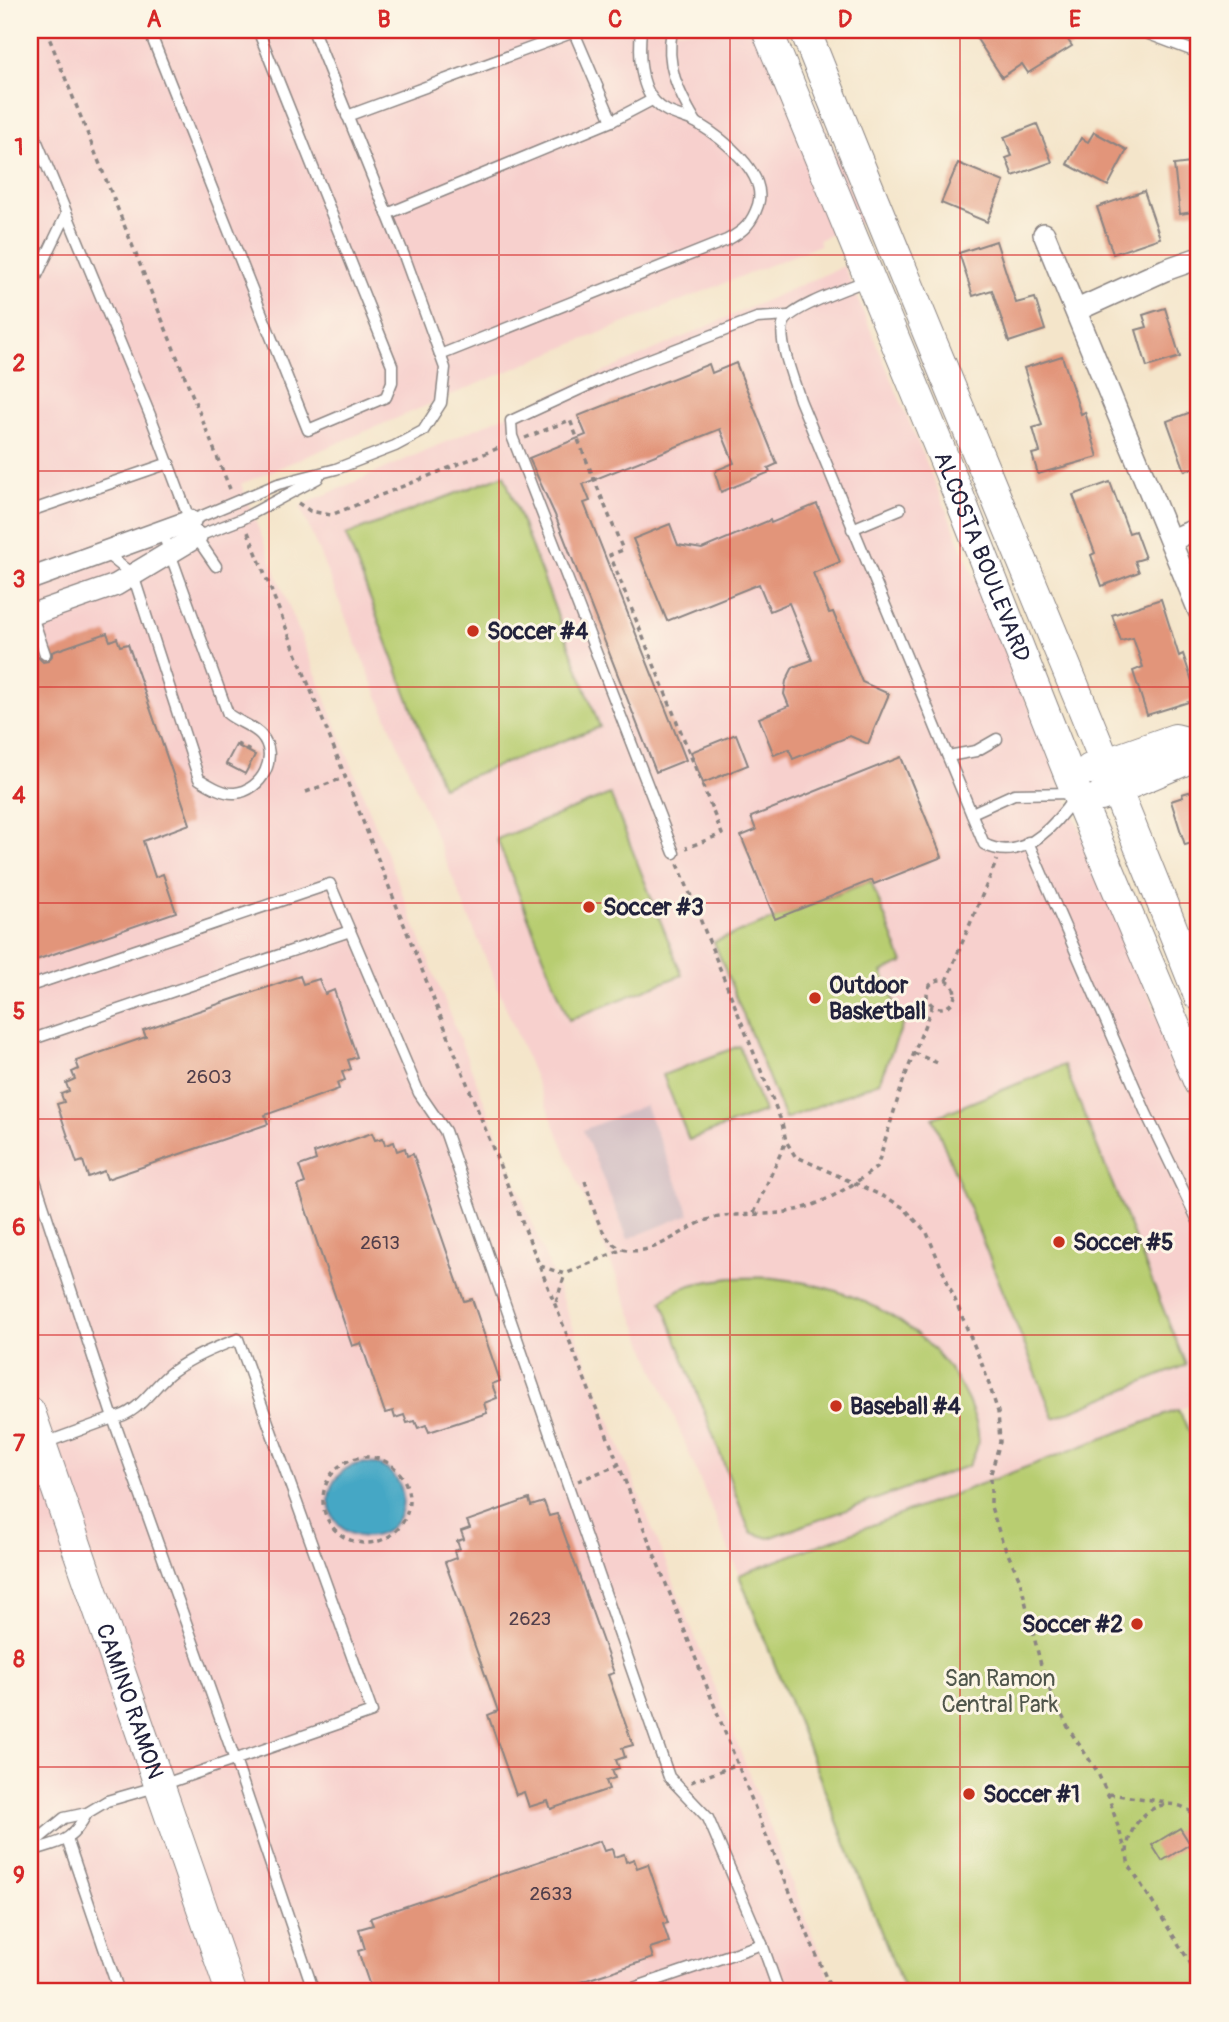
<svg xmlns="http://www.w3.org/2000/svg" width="1229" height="2022" font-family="Pangolin,sans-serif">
<rect width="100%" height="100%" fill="#fcf5e5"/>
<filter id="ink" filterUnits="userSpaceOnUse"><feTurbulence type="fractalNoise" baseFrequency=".0143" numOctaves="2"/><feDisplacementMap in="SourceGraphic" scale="14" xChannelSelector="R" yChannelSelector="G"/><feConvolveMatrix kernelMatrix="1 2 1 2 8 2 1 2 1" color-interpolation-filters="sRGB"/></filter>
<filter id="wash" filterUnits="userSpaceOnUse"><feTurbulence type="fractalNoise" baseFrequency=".00686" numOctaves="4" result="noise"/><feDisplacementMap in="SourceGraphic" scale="28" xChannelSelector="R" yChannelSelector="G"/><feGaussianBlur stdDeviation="1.57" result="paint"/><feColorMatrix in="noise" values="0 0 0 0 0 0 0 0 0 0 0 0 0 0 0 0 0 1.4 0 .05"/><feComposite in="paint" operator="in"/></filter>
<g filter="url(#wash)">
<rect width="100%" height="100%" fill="#f4e5ca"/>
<g fill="#f7d0cd">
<path d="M30,30H785L863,221L818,240L820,245L565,347L241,484L835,1992H30Z"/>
<path d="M844,266L1199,1113V1402L739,1575L300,506Z"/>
</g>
<path fill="#d2bec3" d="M645,1105L690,1214L628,1239L583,1130Z"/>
<g fill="#b8cd71" stroke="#6d7856" stroke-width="2">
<path d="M504,475L600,727L442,787L346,535Z"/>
<path d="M610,794L682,975L569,1020L497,839Z"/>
<path d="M871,881L903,963L882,972L903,1024L879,1082L785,1119L714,942Z"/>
<path d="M739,1046L764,1112L689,1140L663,1075Z"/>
<path d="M1064,1065L1186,1365L1054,1418L933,1118Z"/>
<path d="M731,1278C745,1278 760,1277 774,1278C855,1287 933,1324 968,1401C979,1427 984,1442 968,1466L769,1538L752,1533L748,1527L662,1301C681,1283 706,1282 731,1278Z"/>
<path d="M1178,1410L1199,1449V1992H905L739,1575Z"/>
</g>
<circle fill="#45a7c5" stroke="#346480" stroke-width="2" cx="366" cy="1500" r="37"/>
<g id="blocks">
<g fill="#e2957a">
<path d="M971,30H991L994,36L1004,30H1061L1072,46L1028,73L1022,64L1002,77Z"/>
<path d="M1037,124L1052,162L1013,176L1006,158L1012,156L1004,137Z"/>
<path d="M1094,132L1127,150L1108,186L1067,164L1081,138L1088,142Z"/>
<path d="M1199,162V211L1180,214L1174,165Z"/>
<path d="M958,163L1004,182L987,222L941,203Z"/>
<path d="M1144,191L1160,238L1113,254L1097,207Z"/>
<path d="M996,241L1016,303L1035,298L1045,330L1009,342L992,290L973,296L959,253Z"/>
<path d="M1165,308L1180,357L1147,367L1136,330L1147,327L1143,315Z"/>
<path d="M1062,356L1081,414L1085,412L1098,457L1038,474L1032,454L1040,452L1033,428L1042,425L1024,368Z"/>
<path d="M736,363L777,464L768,468L770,472L721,492L715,473L717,470L734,463L720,429L583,484L590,501L584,503L686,760L656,772L555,515L529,458L586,435L578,416L709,364L712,373Z"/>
<path d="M1199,409V466L1185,471L1167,421Z"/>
<path d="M1110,482L1129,533L1135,531L1145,558L1135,561L1139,572L1102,586L1091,555L1095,553L1073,495Z"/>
<path d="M817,504L840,562L813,573L829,613L833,612L862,682L889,694L868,744L850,736L793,759L789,749L774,755L759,718L789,706L784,694L786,681L793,667L812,660L789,603L770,611L759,584L667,621L633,539L670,524L678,545L702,549L770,520L771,523Z"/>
<path d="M1161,599L1179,656L1183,654L1198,699L1147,715L1133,671L1143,667L1133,638L1121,641L1112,615Z"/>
<path d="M107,633L110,641L117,638L120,646L128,644L190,824L143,841L155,877L163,874L176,912L30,962V659L38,657L43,662L48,661L52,656V652Z"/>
<path d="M736,734L748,765L703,783L691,752Z"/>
<path d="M236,745L255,755L245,774L226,764Z"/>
<path d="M901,757L942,857L874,884L872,880L775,919L741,836L756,830L751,817Z"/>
<path d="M1199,789V841L1185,845L1171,801L1183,797L1182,794Z"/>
<path d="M300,976L303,984L319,979L325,994L334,990L357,1057L348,1060L351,1069L342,1072L345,1080L337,1083L339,1089L265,1115L268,1124L107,1179L104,1171L88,1177L83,1161L77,1163L57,1104L64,1102L61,1094L69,1091L66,1083L75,1079L72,1072L79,1069L76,1061L146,1037L143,1030Z"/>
<path d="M372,1133L375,1140L383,1138L385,1145L394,1142L397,1151L405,1148L407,1156L413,1154L464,1301L472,1299L500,1381L492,1384L497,1398L484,1403L487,1413L429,1432L426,1425L418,1428L415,1421L407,1423L404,1415L395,1418L393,1411L385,1413L361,1343L352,1346L298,1186L305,1183L299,1166L316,1160L314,1153Z"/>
<path d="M529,1499L531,1506L544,1502L549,1516L557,1514L614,1673L608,1675L633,1745L622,1748L625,1757L616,1760L619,1768L612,1770L615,1778L606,1781L609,1789L551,1809L548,1801L529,1807L524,1792L516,1795L488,1715L498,1711L445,1562L456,1558L454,1551L460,1549L457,1541L464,1539L461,1531L470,1528L467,1521Z"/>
<path d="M1180,1828L1190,1844L1162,1861L1152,1845Z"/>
<path d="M600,1841L604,1851L612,1849L614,1857L624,1854L626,1862L634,1859L637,1868L648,1864L668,1923L663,1924L669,1942L650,1948L653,1958L550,1992H372L358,1951L365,1949L359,1929L373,1925L370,1918Z"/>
</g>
</g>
</g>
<g filter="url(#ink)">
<use href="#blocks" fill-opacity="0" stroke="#8b8482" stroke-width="2"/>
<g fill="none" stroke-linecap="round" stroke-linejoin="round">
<g stroke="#8b8482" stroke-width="13">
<g id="lane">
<path d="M149,30L308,430L386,397L392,382V365L258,30"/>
<path d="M573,30L612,121"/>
<path d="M672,30C665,65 678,92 696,122"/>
<path d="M1138,30L1199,53"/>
<path d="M347,116L574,32"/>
<path d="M30,125L150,415L196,537L216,566"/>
<path d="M387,214L612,121L652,100"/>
<path d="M868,280C851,287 787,308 783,325C779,345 794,380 800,400L984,844C1021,864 1054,827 1074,798"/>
<path d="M30,290L66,215"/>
<path d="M440,355L727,240C744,231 752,223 758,205C768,173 722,138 697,123C683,115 667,115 655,102C639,85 639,51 641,30"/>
<path d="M30,511L169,463"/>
<path d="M190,521L278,484L336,469L395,446L423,431L441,403L445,368L405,258L313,30"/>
<path d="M852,529L900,509"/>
<path d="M196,537L242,519L318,478"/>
<path d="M104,552L133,575L199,779C209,785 223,794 235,793C262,791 280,756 261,735C253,726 238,722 228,714L162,531"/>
<path d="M31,613L45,654"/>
<path d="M948,756L976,751L997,739"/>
<path d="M972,813L1014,794L1074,793"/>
<path d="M1028,842L1146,1113L1199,1223"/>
<path d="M674,853L512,436L511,421L619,371L757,318L788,316"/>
<path d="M30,986L330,884L419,1093L445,1131L669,1777L708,1818L762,1944L779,1992"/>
<path d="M30,1040L350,931"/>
<path d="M30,1165L113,1418L235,1760L314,1992"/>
<path d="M67,1839L119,1992"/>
<path d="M30,1846L64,1818L87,1813L107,1801L159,1786L372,1712L238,1339C215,1348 194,1356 173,1371C153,1385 139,1415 113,1418L42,1444"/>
<path d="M30,1851C62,1841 70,1844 87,1813"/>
<path d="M622,1992L762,1944"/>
</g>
</g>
<g stroke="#8b8482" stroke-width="24">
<g id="street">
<path d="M1044,234L1199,611"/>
<path d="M1077,310L1165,270L1199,258"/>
<path d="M1172,540L1199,528"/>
<path d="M30,579L190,521"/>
<path d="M30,615L116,585L196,537"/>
</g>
</g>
<g stroke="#8b8482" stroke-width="32">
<g id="secondary">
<path id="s1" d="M767,30L949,471L1070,777L1199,1083"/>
<path d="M805,30C933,353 1072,672 1199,996"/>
<path d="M1090,769L1175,739L1199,745"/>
<path d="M1101,796L1183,761L1199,745"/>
<path id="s2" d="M30,1412L231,1992"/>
</g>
</g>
<g stroke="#8b8482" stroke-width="3.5" stroke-dasharray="5 5" stroke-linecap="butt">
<path d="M46,30L230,489"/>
<path d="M525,438L570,420L623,550L610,555L722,834L686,848"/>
<path d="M298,503L310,511L331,515L501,447"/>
<path d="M248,532L763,1828L832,1992"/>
<path d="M237,744L254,753"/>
<path d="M306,792L346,777"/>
<path d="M678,864L782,1123L786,1141L795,1156L889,1199L904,1208L927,1233L984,1369L998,1412L1000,1442L991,1473V1507L1002,1541L1020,1580L1041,1665L1052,1696L1070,1731L1097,1771L1109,1798L1126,1852"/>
<circle cx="941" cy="994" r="14"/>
<path d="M946,981L997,860"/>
<path d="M914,1053L940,1064"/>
<path d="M585,1181C592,1201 598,1236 618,1247C649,1262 680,1229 707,1220C735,1211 764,1217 792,1211C823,1205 852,1186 877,1167L903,1082L932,1006"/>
<path d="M754,1213L786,1141"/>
<path d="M540,1266L565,1274L623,1249"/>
<path d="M556,1302L565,1274"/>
<circle cx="366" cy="1500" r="43"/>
<path d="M578,1481L618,1465"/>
<path d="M691,1782L738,1764"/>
<path d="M1109,1794L1167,1802"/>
<path d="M1199,1820C1167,1780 1117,1824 1129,1865L1199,1977"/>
<path d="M818,1992L830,1988"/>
</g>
<use href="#lane" stroke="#fff" stroke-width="10"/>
<use href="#street" stroke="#fff" stroke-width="21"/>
<use href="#secondary" stroke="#fff" stroke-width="30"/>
</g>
</g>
<path fill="none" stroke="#d62828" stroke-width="2" stroke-opacity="0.55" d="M269,30V1992M499,30V1992M730,30V1992M960,30V1992M30,255H1199M30,471H1199M30,687H1199M30,903H1199M30,1119H1199M30,1335H1199M30,1551H1199M30,1767H1199"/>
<g fill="#c8321e" stroke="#fcf5e5" stroke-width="2.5">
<circle cx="473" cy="631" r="7"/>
<circle cx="589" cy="907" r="7"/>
<circle cx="815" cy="998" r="7"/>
<circle cx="1059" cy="1242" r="7"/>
<circle cx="836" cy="1406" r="7"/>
<circle cx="1137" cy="1624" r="7"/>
<circle cx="969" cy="1794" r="7"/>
</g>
<g text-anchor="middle" stroke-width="6" stroke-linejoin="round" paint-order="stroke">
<g font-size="19" fill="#523f4b">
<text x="209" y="1083">2603</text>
<text x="380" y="1249">2613</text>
<text x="530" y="1625">2623</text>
<text x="551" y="1900">2633</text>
</g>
<g font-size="23" fill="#22223b" stroke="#fcf5e5">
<text dy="8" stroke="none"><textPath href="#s1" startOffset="569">ALCOSTA BOULEVARD</textPath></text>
<text dy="8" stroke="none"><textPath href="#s2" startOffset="306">CAMINO RAMON</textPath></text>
</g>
<g font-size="23" font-weight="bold" fill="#22223b" stroke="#fcf5e5" text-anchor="start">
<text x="487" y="639">Soccer #4</text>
<text x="603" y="915">Soccer #3</text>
<text x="829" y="993">Outdoor<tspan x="829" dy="26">Basketball</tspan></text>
<text x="1073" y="1250">Soccer #5</text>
<text x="850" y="1414">Baseball #4</text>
<text x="1123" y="1632" text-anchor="end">Soccer #2</text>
<text x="983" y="1802">Soccer #1</text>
</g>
<g font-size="23" fill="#4f554b" stroke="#fcf5e5">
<text x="1000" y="1686">San Ramon<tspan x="1000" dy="26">Central Park</tspan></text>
</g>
</g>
<rect width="1229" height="2022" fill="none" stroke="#fcf5e5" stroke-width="77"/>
<rect x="38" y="38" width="1152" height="1945" fill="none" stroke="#d62828" stroke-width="2.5"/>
<g font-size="23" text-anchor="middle" font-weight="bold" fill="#d62828">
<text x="154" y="27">A</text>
<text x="384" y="27">B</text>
<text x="615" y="27">C</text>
<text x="845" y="27">D</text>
<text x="1075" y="27">E</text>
<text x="19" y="155">1</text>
<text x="19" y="371">2</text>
<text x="19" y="587">3</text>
<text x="19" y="803">4</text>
<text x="19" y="1019">5</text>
<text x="19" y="1235">6</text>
<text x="19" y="1451">7</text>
<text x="19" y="1667">8</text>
<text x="19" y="1883">9</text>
</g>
</svg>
